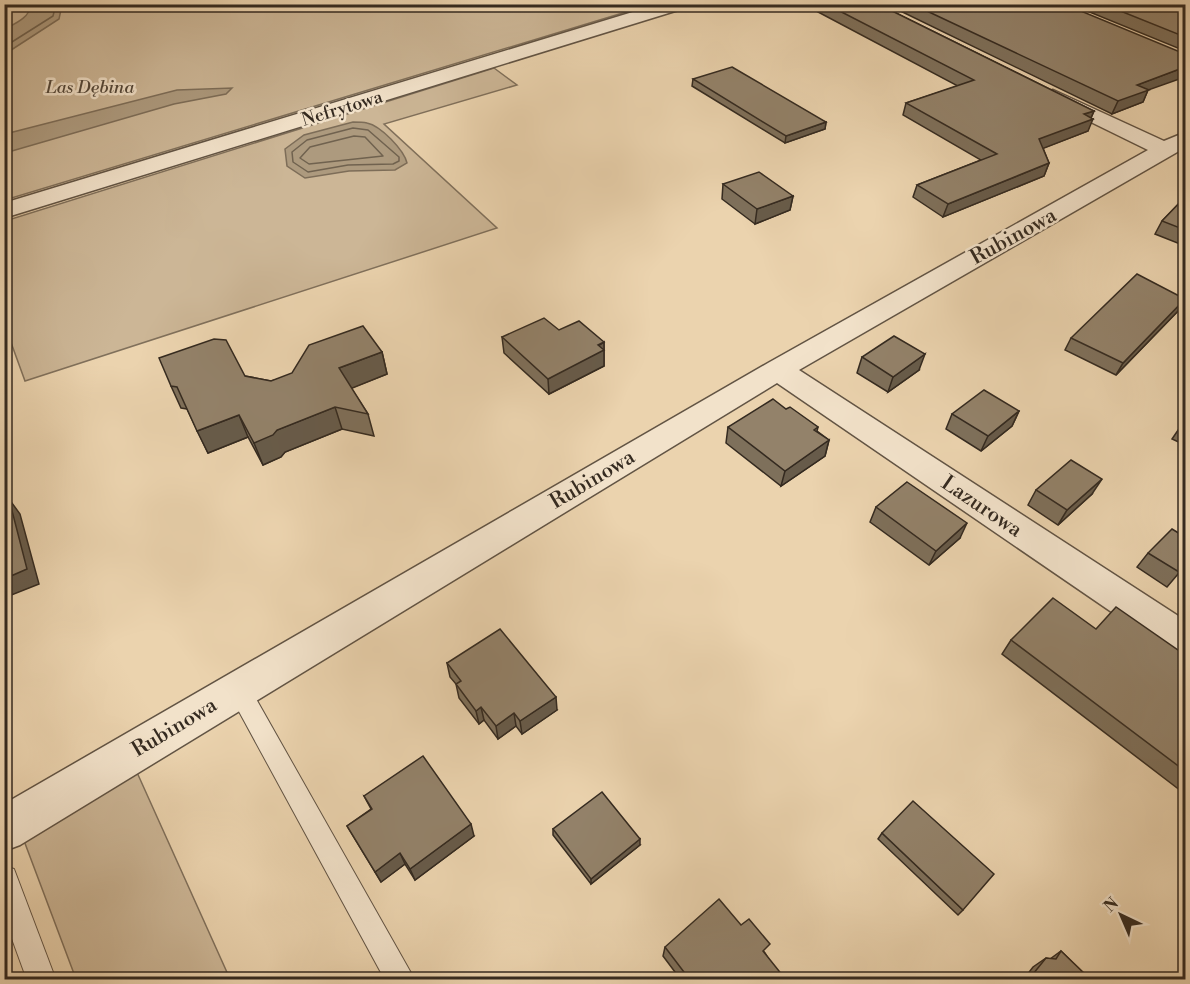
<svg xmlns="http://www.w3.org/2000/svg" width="1190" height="984" font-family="'Libre Bodoni',serif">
<rect width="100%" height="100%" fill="#ebd3ae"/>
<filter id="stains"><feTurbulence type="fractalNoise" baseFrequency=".00333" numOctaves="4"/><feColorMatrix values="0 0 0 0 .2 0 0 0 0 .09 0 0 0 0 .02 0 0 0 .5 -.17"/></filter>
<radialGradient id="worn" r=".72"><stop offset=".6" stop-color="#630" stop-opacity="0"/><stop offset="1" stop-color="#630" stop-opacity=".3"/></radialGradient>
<g fill="#ccb696" stroke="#80705b" stroke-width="1.5">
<path d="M5,5H649L5,200Z"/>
<path d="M494,68L517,85L384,124L497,228L25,381L5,326V221Z"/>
<path d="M135,768L230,979H76L23,838Z"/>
</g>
<g fill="#ad9a7e" stroke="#7d6d58" stroke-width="1.5">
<path d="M31,5H62L59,19L5,54V29C16,23 29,18 31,5Z"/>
<path d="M232,88L226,94L174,104L5,153V134L13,132L177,90Z"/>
<path d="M353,122C357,122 363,122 367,123C381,126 404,150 407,163L395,170L349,171L305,178L287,166L285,149L304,135Z"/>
</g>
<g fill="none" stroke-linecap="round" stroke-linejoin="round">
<g stroke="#70624f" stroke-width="1.5">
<path d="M4,47L53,16L56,4"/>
<path d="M353,128L368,130L399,157V161L393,164L348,165L308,172L293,162L292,152L307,140Z"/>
<path d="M354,136L365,137L383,156L309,164L300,158L310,147Z"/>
</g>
<g stroke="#625444" stroke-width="2">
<g id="lane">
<path d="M238,678L246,681L415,980H385L230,695L226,688L230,681Z"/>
<path d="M4,866L14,869L56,980H27L4,917Z"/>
</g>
</g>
<g stroke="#625444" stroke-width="3">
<g id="street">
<path d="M659,4H687L685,8L4,218V203Z"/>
<path d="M1053,90L1164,141L1186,132V147L799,370L1186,621V658L1173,654L777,383L20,845L4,851V804L768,363L1148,150L1046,100L1043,96L1046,92Z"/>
</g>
</g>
<use href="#lane" fill="#f2e2ca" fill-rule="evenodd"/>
<use href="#street" fill="#f2e2ca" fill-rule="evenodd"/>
</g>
<g fill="#7e705b" stroke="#342a20" stroke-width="1.5">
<path d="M803,4H878L1094,111L1091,118L1088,131L1043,148L1049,163L1044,176L943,217L913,197L917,185L981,160L903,115L906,103L958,86Z"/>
<path d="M886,4H1064L1148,90L1143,102L1112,114Z"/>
<path d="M1070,4H1174L1185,9V51Z"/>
<path d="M1176,4H1185V8Z"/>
<path d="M693,79L826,122L825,129L785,143L692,86Z"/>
<path d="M723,184L793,196L790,210L755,224L722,199Z"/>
<path d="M1185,197V246L1155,234L1162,221Z"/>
<path d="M1185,299L1178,311L1116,375L1065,350L1071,338Z"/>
<path d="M559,330L604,342V366L549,394L504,353L502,337Z"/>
<path d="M382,352L387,374L351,388L368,414L374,436L342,429L285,452L281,457L263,465L248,437L208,453L187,409L181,408L171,386L245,376L271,381Z"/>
<path d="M862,357L919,370L888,392L857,373Z"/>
<path d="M786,409L818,427L817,431L829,440L825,456L781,486L726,443L728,427Z"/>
<path d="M1019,411L1012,426L981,451L946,429L952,414Z"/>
<path d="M1185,420V445L1172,439Z"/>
<path d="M1036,490L1092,494L1058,525L1028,505Z"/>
<path d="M876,507L960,538L929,565L870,522Z"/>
<path d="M1185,537V579L1178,574L1167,587L1137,567L1148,553Z"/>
<path d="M1096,629L1185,655V794L1002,654L1011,640Z"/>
<path d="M447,663L557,710L522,734L516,726L498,739L484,720L479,724L459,698L456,684L450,677Z"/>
<path d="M364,796L474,836L415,880L405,864L381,882L347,826L371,809Z"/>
<path d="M553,829L640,845L591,884L553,835Z"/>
<path d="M882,833L963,910L958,915L878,839Z"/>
<path d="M741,925L765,953L781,980H681L663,956L665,947Z"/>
<path d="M1061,951L1091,980H1023L1033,967L1046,958L1050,959Z"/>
</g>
<g fill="#675b4a" stroke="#342a20" stroke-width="1.5">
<path d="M1185,67V77L1148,90L1143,102L1112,114L1118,101L1137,85Z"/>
<path d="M1094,111L1090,120L1093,119L1088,131L1034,152L1039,139L1084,114Z"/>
<path d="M826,122L825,129L785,143L786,136Z"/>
<path d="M1049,163L1044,176L943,217L948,204Z"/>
<path d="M793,196L790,210L755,224L757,209Z"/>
<path d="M1185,299L1178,311L1116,375L1123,363Z"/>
<path d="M604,342V366L549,394L548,379Z"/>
<path d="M382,352L387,374L345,391L339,368Z"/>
<path d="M925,354L919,370L888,392L893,377Z"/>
<path d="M335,407L342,429L285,452L281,457L263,465L254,443L277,430Z"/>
<path d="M1019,411L1012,426L981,451L988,436Z"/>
<path d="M239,415L248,437L208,453L197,431Z"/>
<path d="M829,440L825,456L781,486L785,471Z"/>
<path d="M1102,479L1092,494L1058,525L1067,510Z"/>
<path d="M9,499L20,514L39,584L4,598V579Z"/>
<path d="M967,523L960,538L929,565L936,551Z"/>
<path d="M556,697L557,710L522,734L520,721Z"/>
<path d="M481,707L484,720L479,724L476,711Z"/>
<path d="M514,713L516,726L498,739L496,726Z"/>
<path d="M471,824L474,836L415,880L410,869Z"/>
<path d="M640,839V845L591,884V879Z"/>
<path d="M400,853L405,864L381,882L375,872Z"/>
</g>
<g fill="#93826a" stroke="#342a20" stroke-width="1.5">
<path d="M826,4H878L1094,111L1084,114L1093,119L1039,139L1049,163L948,204L917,185L997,154L906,103L974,80Z"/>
<path d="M912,4H1064L1185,54V67L1137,85L1149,90L1118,101Z"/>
<path d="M1103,4H1174L1185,9V37Z"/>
<path d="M732,67L826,122L786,136L693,79Z"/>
<path d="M759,172L793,196L757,209L723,184Z"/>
<path d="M1185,197V230L1162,221Z"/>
<path d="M1137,274L1185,299L1123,363L1071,338Z"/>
<path d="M544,318L559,330L579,321L604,342L598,345L604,350L548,379L502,337Z"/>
<path d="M363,326L382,352L339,368L368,414L335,407L277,430L273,435L254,443L239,415L197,431L177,387L171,386L159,358L214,339L226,340L245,376L271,381L292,373L309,345Z"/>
<path d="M894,336L925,354L893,377L862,357Z"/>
<path d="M984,390L1019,411L988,436L952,414Z"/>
<path d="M773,399L786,409L790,407L818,427L814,430L829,440L785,471L728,427Z"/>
<path d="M1071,460L1102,479L1067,510L1036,490Z"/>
<path d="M907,482L967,523L936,551L876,507Z"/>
<path d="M9,499L27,569L4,579V501Z"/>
<path d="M1172,529L1185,537V565L1179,572L1148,553Z"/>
<path d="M1053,598L1096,629L1116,607L1185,655V771L1011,640Z"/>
<path d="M500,629L556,697L520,721L514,713L496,726L481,707L476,711L456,684L461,681L447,663Z"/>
<path d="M423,756L471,824L410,869L400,853L375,872L347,826L372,809L364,796Z"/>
<path d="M602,792L640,839L591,879L553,829Z"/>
<path d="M913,801L994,874L963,910L882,833Z"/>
<path d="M719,899L741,925L749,919L770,944L763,951L783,976L780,980H690L665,947Z"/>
<path d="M1061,951L1091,980H1033V974L1046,958L1056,959Z"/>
</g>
<g text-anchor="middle" stroke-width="5" stroke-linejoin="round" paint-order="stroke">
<g font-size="18" font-style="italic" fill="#524638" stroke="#f2e2ca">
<text x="90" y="93">Las Dębina</text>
</g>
<g font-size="18" fill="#342a20" stroke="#f2e2ca">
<text transform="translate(342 108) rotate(-17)" y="6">Nefrytowa</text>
</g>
<g font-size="21" fill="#342a20" stroke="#f2e2ca">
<text transform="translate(1013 236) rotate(-29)" y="7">Rubinowa</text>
<text transform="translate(592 479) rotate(-31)" y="7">Rubinowa</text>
<text transform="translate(982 506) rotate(34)" y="7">Lazurowa</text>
<text transform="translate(174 727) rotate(-31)" y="7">Rubinowa</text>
</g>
</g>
<rect width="1190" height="984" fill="none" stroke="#ebd3ae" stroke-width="24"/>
<rect x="6" y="6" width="1178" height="972" fill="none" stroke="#342a20" stroke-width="3"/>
<rect x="12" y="12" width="1166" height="960" fill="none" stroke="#342a20" stroke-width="1.5"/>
<g transform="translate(1121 915) rotate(316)" stroke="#f2e2ca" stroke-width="4.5" paint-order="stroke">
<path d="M0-4.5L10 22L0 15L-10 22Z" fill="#342a20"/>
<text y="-9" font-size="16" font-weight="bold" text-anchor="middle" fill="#342a20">N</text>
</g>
<rect width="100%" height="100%" filter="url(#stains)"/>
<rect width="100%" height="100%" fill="url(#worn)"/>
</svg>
